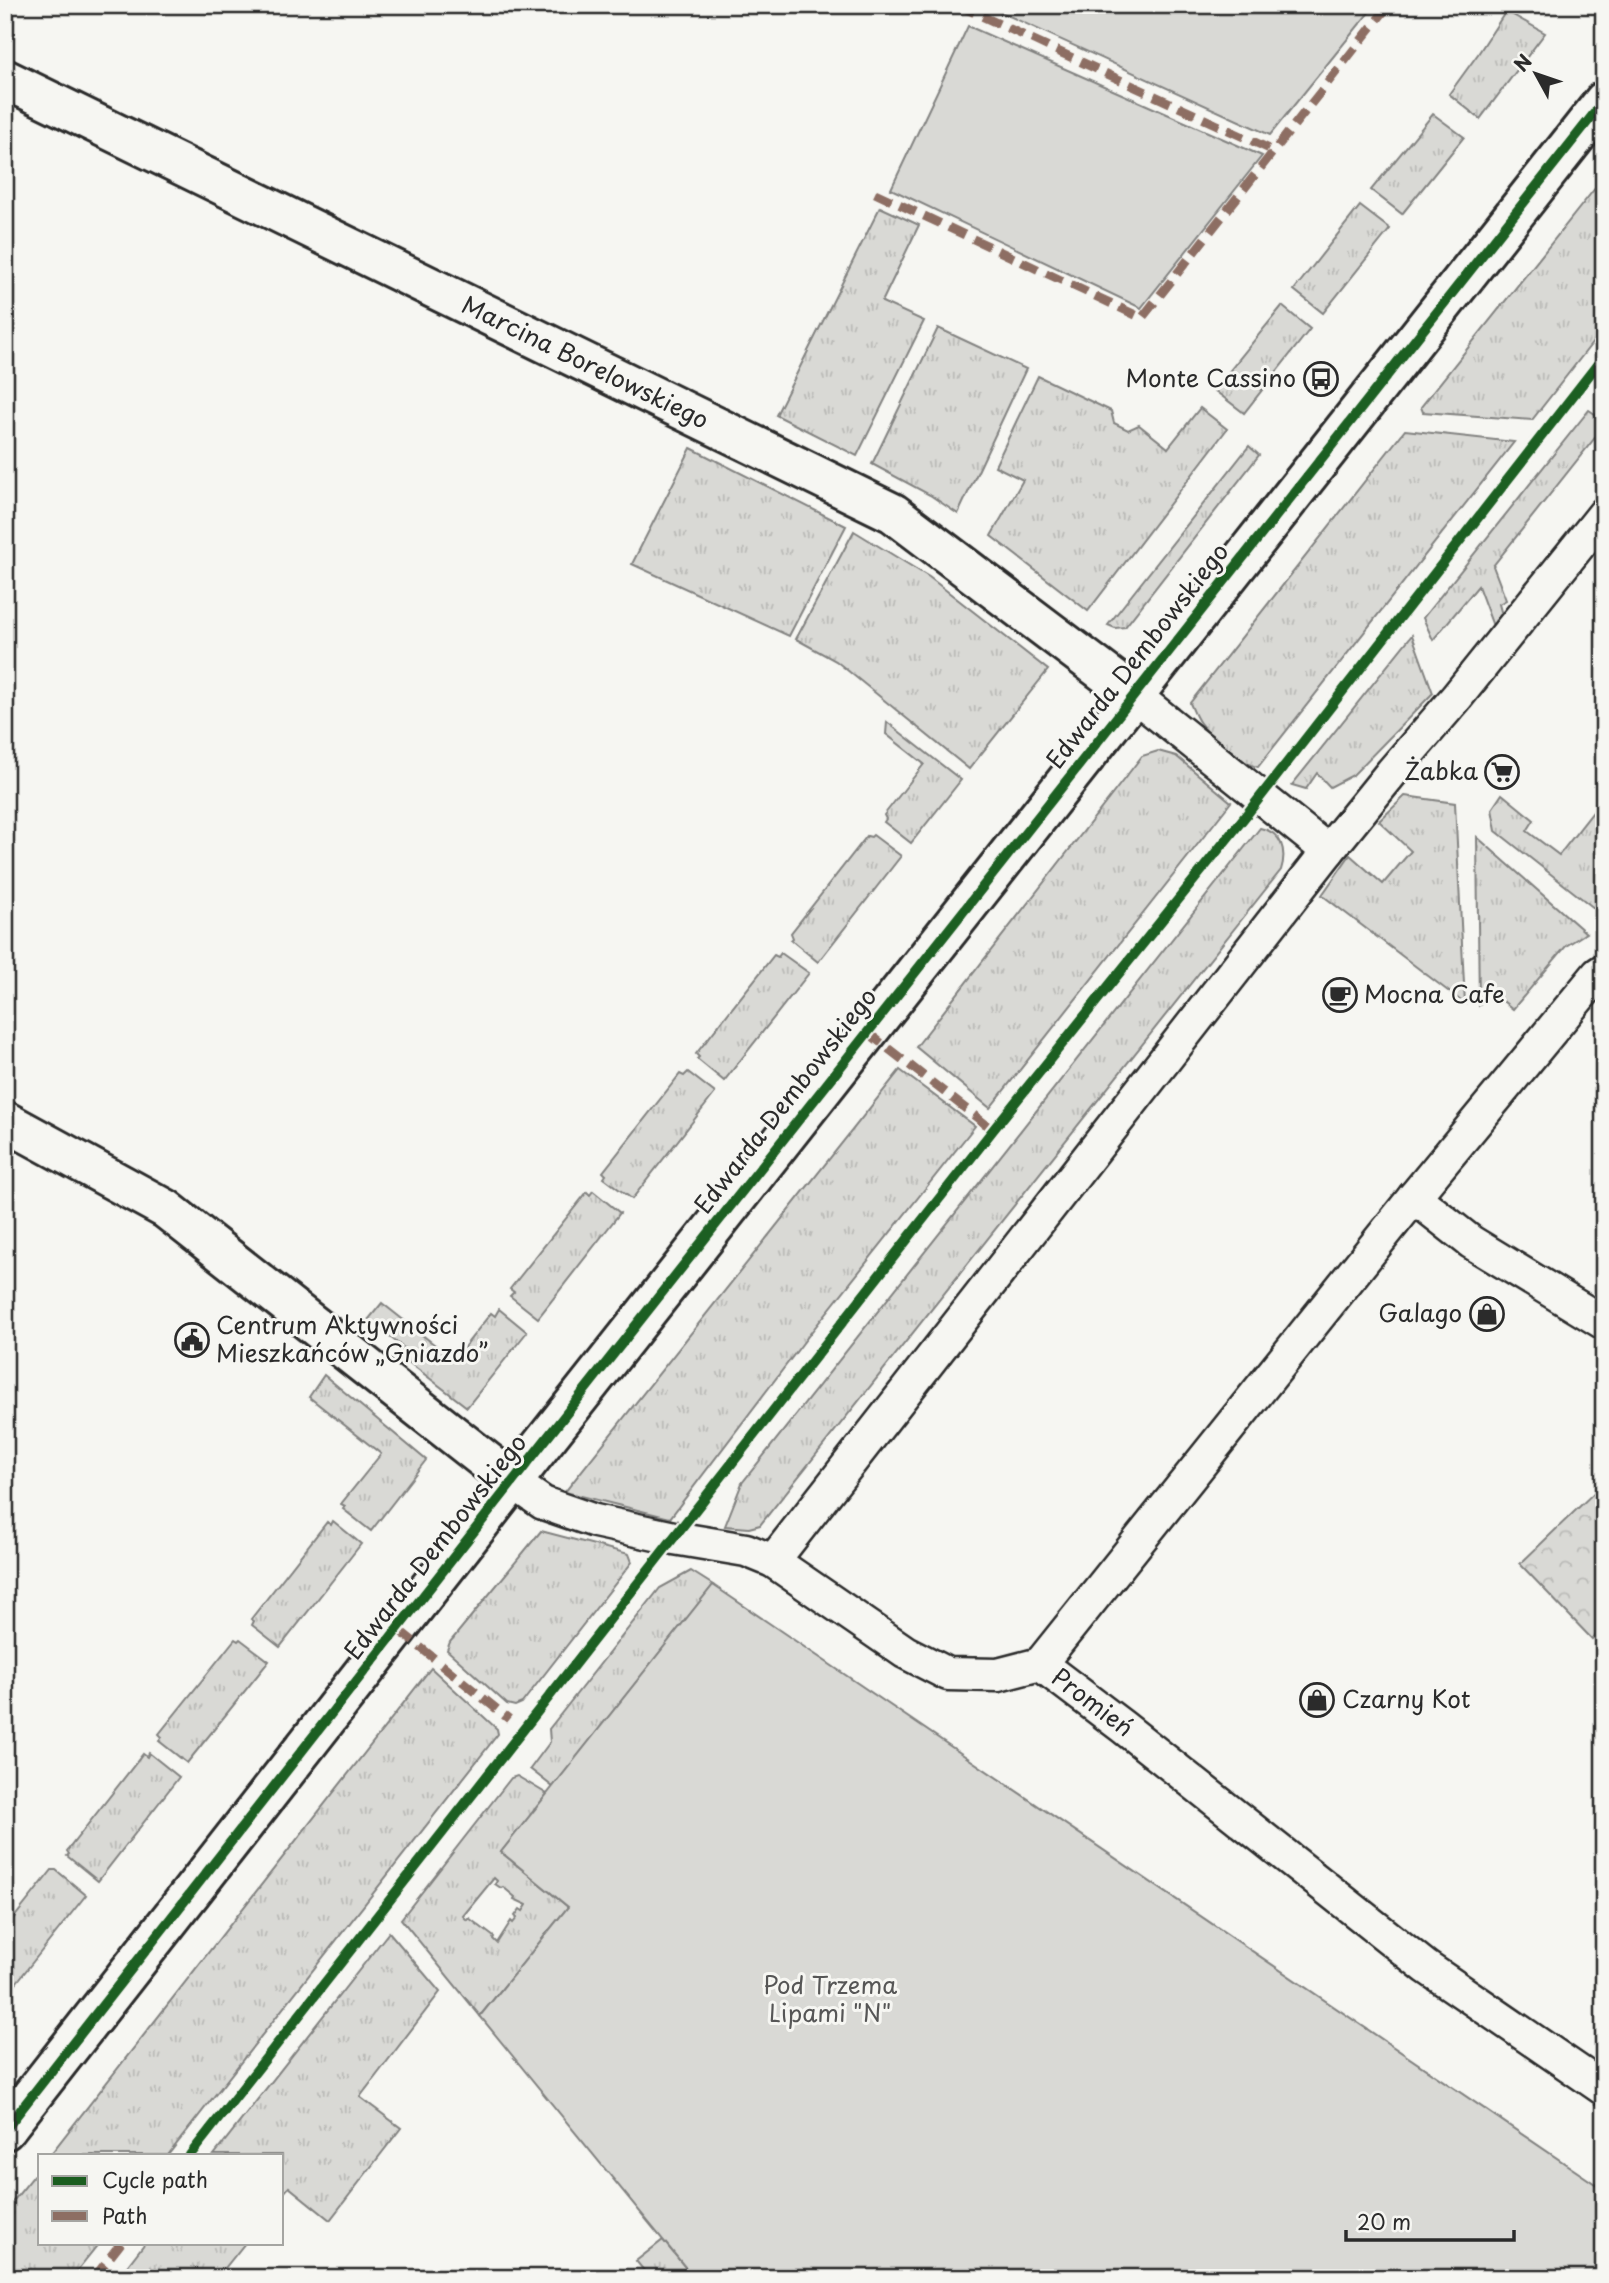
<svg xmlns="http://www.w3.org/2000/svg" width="1609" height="2283" font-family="'Playpen Sans',sans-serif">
<defs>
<pattern id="grass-tufts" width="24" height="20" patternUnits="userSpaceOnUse" patternTransform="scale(1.75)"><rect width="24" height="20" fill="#d9d9d5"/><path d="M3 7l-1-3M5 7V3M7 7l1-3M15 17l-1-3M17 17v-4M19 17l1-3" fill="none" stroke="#babab7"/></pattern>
<pattern id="park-crowns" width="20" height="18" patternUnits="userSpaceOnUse" patternTransform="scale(1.75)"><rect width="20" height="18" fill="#d9d9d5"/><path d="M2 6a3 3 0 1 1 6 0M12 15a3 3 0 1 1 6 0" fill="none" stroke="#babab7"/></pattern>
</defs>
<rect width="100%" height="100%" fill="#f6f6f2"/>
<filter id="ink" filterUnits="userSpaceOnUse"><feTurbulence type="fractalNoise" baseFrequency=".0143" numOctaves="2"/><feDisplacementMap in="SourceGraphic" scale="14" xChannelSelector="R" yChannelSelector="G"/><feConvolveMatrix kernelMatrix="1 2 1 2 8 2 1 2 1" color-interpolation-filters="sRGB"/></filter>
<g filter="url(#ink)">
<g fill="url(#grass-tufts)" stroke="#828280" stroke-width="2" fill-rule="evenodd">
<path d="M1506,11L1545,33L1480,119L1449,94L1478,54Z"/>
<path d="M1433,114L1464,137L1402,214L1371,190Z"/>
<path d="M1604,177V328L1532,420L1423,412L1421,407Z"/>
<path d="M1360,206L1390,229L1323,313L1294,290Z"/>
<path d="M880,207L919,225L882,302L924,321L857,456L776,415Z"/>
<path d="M1282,306L1310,329L1244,413L1214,390Z"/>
<path d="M938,328L1026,369L958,514L930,495L872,464Z"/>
<path d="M1038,376L1111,411L1114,423L1128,430L1139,425L1168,448L1200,408L1227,429L1088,611L991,536L1023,480L995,466Z"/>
<path d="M1589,410L1604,420V431L1602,429L1493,566L1506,600L1499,604L1502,615L1493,626L1478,586L1433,640L1423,618Z"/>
<path d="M1405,430L1514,442L1258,767C1241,764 1211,738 1200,723C1196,718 1193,710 1190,703Z"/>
<path d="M1249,446L1259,455L1125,627L1115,628L1108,625Z"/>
<path d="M691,448L846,526L789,636L632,564Z"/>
<path d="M854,531L929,577L1048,670L969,769L836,661L796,639Z"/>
<path d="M1412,635L1433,693L1353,775L1330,787L1317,773L1306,789L1292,785Z"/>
<path d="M887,722L961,780L911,843L884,822L886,819L884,815L924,764L886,734Z"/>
<path d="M1158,751L1176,756L1231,802L990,1108L916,1047L1142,756Z"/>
<path d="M1502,794L1534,820L1527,831L1559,855L1604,798V916L1496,831L1492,809Z"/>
<path d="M1405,796L1455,803L1465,1004L1322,895L1350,855L1383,884L1411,851L1379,821Z"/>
<path d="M1260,828C1282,832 1287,851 1281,870L760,1525L749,1528L725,1526L742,1483Z"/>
<path d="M873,835L901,856L818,962L791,940L793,938L791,933L867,836L871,837Z"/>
<path d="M1477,837L1586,933L1566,946L1513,1009L1490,991L1479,1005Z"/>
<path d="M781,953L809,973L724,1081L697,1059L699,1057L696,1054L774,955L778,957Z"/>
<path d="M900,1070L975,1126L812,1331L670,1518L565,1492Z"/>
<path d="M688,1072L715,1093L632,1199L604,1178L606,1175L603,1172L680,1074L684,1076Z"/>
<path d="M593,1191L620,1213L538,1318L510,1296L514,1292L510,1289L587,1192L590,1195Z"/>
<path d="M382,1303L454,1360L491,1313L495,1316L499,1309L527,1332L467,1407L398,1354L404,1348L368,1320Z"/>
<path d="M324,1375L426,1460L371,1531L343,1509L345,1506L341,1504L381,1454L309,1397Z"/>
<path d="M333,1521L361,1544L280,1647L252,1625L254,1621L251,1619L327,1522L331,1525Z"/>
<path d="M541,1531L629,1554L632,1562L522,1703L515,1706L507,1704L447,1650L450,1642Z"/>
<path d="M691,1571L713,1585L553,1787L530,1769L550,1742L549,1729L660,1588Z"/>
<path d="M235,1639L238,1641L240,1639L269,1661L187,1763L159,1741L162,1737L159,1734Z"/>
<path d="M431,1668L497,1729L498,1734L168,2155H50Z"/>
<path d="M149,1753L179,1777L98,1881L67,1856L69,1854L67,1851L143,1754L147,1757Z"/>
<path d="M517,1776L547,1794L501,1852L568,1907L480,2016L401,1919L511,1778ZM494,1878L497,1881L495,1884L501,1888L503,1887L515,1897L514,1899L527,1905L523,1911L520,1909L515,1916L517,1918L513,1923L511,1921L497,1943L493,1939L494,1937L469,1918L467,1920L463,1916Z"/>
<path d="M52,1870H56L86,1895L5,1997V1929Z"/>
<path d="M389,1932L440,1992L360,2097L401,2128L330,2220L289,2187L282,2195V2155H214Z"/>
<path d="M40,2168V2243H99L71,2278H5V2211Z"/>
<path d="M663,2240L694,2278H650L636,2261Z"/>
<path d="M145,2243H245L217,2278H118Z"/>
</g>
<path fill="url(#park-crowns)" stroke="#828280" stroke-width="2" d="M1604,1483V1628L1592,1639L1520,1564Z"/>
<g fill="#d9d9d5" stroke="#828280" stroke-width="2">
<path d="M985,5H1375L1270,135Z"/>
<path d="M968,26L1262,156L1141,308L891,189Z"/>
<path d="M713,1585L1604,2190V2278H694L480,2016L568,1907L501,1852Z"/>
</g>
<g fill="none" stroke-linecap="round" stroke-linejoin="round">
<g stroke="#2b2b2b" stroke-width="37">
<g id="service">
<path d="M1134,695L1328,851"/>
<path d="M1414,1197L1471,1242L1604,1323"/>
<path d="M513,1482L543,1503L595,1521L674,1538L746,1550L773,1561L905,1652L948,1674L998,1675L1040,1664"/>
<path d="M773,1561L1328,851L1392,772L1456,698L1604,514"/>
<path d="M1040,1664L1414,1197L1598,974L1604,970"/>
<path d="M1040,1664L1123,1727L1426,1967L1604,2089"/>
</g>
</g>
<g stroke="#2b2b2b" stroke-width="44">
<g id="minor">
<path d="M5,79L893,513L1134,695"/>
<path d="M5,1121L166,1209L513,1482"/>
</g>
</g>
<g stroke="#2b2b2b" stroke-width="44">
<path id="tertiary" d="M5,2130L543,1443L1604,101"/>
</g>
<use href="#service" stroke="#f6f6f2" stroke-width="32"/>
<use href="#minor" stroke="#f6f6f2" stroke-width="38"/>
<use href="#tertiary" stroke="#f6f6f2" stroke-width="38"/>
<g stroke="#8d6e63" stroke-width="9" stroke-dasharray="18 9" stroke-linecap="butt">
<path d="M958,5L1276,152"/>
<path d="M875,193L1142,318L1389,5"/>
<path d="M867,1032L993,1130"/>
<path d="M399,1630L509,1719"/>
<path d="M94,2278L121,2243"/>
</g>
<g stroke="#f6f6f2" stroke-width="15">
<g id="cycleway">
<path d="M5,2130L543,1443L1604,101"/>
<path d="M190,2155L993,1130L1247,814L1604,356"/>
</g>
</g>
<use href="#cycleway" stroke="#1b5e20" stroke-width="10"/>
</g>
</g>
<defs>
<g id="bus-ring" transform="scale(1.75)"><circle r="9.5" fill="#f6f6f2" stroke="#2b2b2b" stroke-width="1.5"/><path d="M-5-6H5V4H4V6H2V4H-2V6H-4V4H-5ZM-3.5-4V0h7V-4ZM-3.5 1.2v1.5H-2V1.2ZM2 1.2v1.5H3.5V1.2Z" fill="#2b2b2b"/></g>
<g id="supermarket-ring" transform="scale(1.75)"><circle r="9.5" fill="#f6f6f2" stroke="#2b2b2b" stroke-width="1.5"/><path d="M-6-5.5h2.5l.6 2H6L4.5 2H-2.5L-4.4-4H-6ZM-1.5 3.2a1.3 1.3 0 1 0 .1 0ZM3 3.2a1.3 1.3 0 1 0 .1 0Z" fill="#2b2b2b"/></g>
<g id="cafe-ring" transform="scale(1.75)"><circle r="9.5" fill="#f6f6f2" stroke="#2b2b2b" stroke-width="1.5"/><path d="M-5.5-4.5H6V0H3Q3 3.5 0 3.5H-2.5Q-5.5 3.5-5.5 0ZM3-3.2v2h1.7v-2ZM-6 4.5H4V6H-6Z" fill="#2b2b2b"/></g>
<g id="shop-ring" transform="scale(1.75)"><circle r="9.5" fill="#f6f6f2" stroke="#2b2b2b" stroke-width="1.5"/><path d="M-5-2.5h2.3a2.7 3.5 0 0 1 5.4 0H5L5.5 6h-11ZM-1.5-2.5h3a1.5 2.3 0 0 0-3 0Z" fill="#2b2b2b"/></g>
<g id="civic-ring" transform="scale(1.75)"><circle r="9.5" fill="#f6f6f2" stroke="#2b2b2b" stroke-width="1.5"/><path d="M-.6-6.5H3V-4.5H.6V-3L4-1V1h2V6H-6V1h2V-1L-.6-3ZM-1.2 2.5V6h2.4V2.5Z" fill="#2b2b2b"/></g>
</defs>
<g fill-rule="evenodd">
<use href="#bus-ring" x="1321" y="379"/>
<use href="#supermarket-ring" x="1502" y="772"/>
<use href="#cafe-ring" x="1340" y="995"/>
<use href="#shop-ring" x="1487" y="1314"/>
<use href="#civic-ring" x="192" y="1340"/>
<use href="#shop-ring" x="1317" y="1700"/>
</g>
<g text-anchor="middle" stroke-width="6" stroke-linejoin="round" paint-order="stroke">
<g font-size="24" fill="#2b2b2b" stroke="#f6f6f2">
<text transform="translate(585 363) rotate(26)" y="8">Marcina Borelowskiego</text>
<text transform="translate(1138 656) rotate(-52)" y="8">Edwarda Dembowskiego</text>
<text transform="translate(786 1101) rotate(-52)" y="8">Edwarda Dembowskiego</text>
<text transform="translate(436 1547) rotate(-52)" y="8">Edwarda Dembowskiego</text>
<text transform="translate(1092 1703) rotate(37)" y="8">Promień</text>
</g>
<g font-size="24" fill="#2b2b2b" stroke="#f6f6f2" text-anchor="end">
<text x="1296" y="387">Monte Cassino</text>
<text x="1478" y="780">Żabka</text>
<text x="1364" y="1003" text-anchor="start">Mocna Cafe</text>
<text x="1462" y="1322">Galago</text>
<text x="216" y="1334" text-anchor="start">Centrum Aktywności<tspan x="216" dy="28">Mieszkańców „Gniazdo”</tspan></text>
<text x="1342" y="1708" text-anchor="start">Czarny Kot</text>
</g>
<g font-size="24" fill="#565656" stroke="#f6f6f2">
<text x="830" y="1994">Pod Trzema<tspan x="830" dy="28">Lipami "N"</tspan></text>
</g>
</g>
<rect width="1609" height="2283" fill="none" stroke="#f6f6f2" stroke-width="28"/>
<rect x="14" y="14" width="1581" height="2255" fill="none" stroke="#2b2b2b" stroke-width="2.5" filter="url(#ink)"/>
<rect x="38" y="2154" width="245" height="91" fill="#f6f6f2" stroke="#a5a5a2" stroke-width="2"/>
<rect x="52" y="2176" width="35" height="10" fill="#1b5e20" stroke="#a5a5a2" stroke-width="2"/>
<text x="102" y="2188" font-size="21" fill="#2b2b2b">Cycle path</text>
<rect x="52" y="2211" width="35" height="10" fill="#8d6e63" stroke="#a5a5a2" stroke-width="2"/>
<text x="102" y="2224" font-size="21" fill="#2b2b2b">Path</text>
<g transform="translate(1536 74) rotate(310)" stroke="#f6f6f2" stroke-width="5" paint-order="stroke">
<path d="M0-5L12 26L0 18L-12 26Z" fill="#2b2b2b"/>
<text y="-10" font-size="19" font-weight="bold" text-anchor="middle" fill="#2b2b2b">N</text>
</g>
<path d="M1346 2230v10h168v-10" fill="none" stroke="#2b2b2b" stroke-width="3.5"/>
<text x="1357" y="2230" font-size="21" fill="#2b2b2b" stroke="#f6f6f2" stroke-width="5" paint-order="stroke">20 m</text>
</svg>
